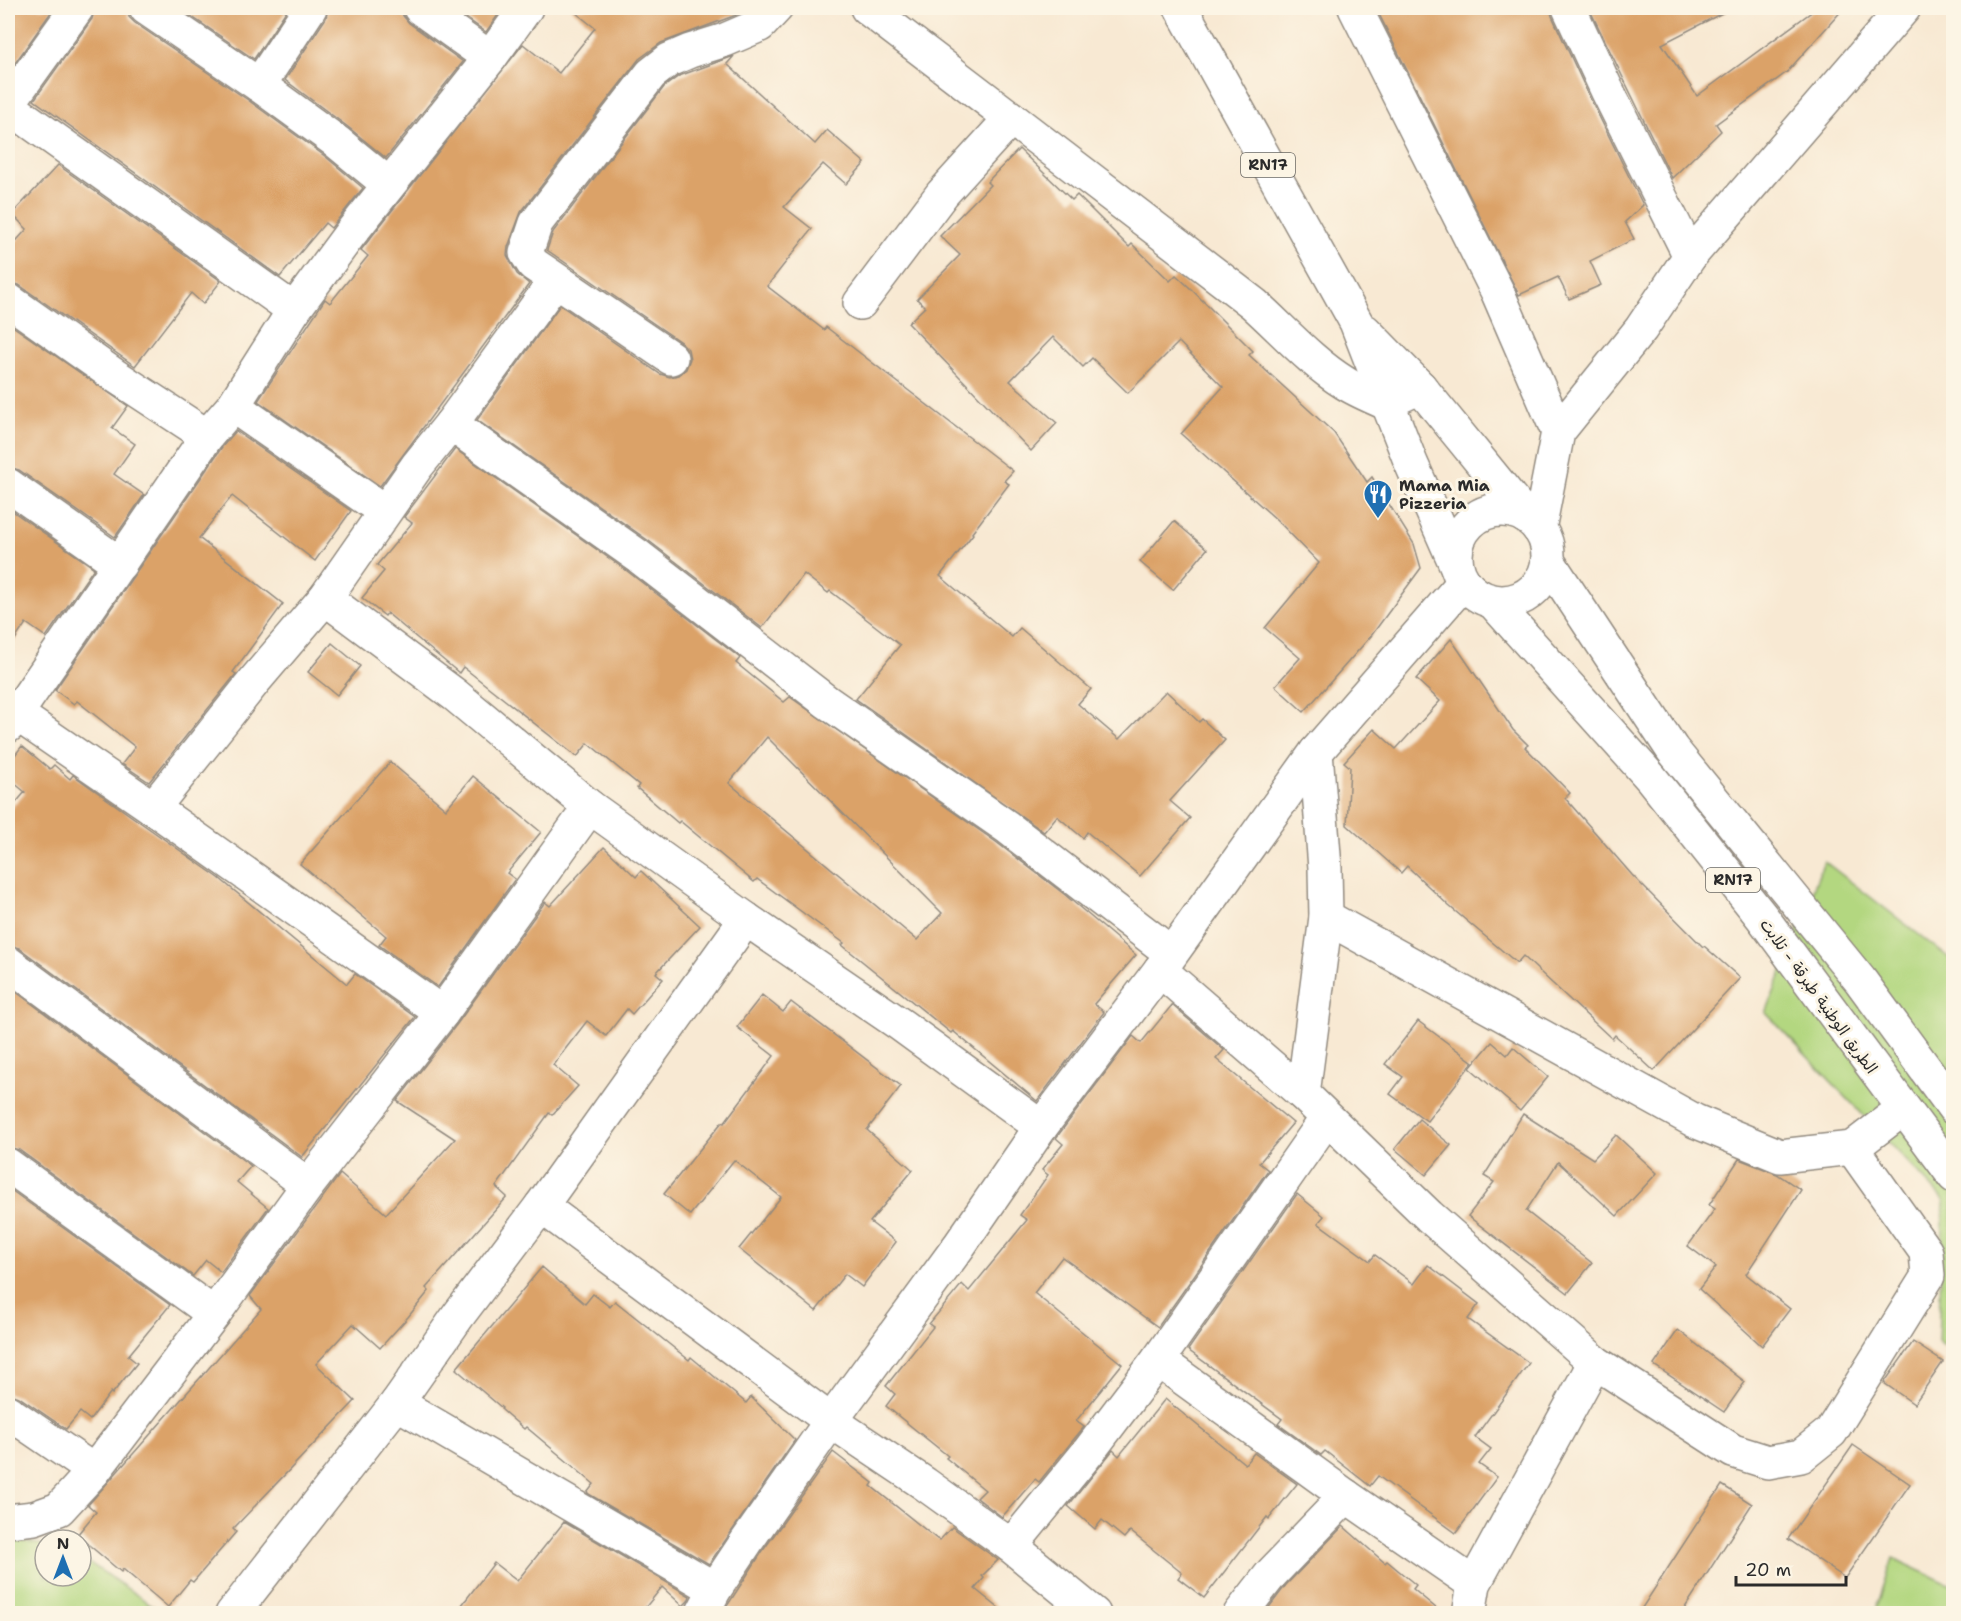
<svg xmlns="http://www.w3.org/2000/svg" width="1961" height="1621" font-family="'Shantell Sans','Playpen Sans Arabic',sans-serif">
<rect width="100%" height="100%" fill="#fcf5e5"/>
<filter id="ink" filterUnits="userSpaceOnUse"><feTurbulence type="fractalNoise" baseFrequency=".0167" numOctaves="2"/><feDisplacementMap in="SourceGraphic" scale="12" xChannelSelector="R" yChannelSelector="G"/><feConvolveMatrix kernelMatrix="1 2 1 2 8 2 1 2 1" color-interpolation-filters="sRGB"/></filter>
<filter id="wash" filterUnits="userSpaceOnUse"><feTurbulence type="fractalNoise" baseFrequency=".008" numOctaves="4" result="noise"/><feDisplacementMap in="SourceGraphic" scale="24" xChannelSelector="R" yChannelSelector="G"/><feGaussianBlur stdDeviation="1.35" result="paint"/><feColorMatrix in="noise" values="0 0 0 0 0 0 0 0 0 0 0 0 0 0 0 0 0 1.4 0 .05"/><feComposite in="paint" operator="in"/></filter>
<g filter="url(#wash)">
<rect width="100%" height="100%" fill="#f8e9d3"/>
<g fill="#b3d780" stroke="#6f8156" stroke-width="1.5">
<path d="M1824,861L1953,961V1353L1938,1341L1944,1200L1766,1013Z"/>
<path d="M8,1539L45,1545V1576H81V1557L163,1613H8Z"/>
<path d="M1893,1558L1953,1586V1613H1875Z"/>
</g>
<g id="blocks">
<g fill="#dba267" fill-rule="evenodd">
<path d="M8,8H54L8,73Z"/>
<path d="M95,8H127L129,17L135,23L248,100L326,157L363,188L331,228L325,223L280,277L34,100L92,19Z"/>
<path d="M179,8H288L254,59Z"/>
<path d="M328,8H401L403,16L409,23L463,62L386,158L348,127L285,80L326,18Z"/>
<path d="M452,8H503L486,32Z"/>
<path d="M570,8H743L736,15L661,43L639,59L521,212L508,247L507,255L517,274L529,284L380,486L258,401L325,299L330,303L368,256L361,250L365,245L523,44L559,73L595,28Z"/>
<path d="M1376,8H1550L1552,16L1590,98L1643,205L1625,222L1634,239L1590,261L1601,285L1569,299L1558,277L1519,295Z"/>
<path d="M1589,8H1732L1662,44L1697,96L1817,8H1844L1787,72L1716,124L1721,131L1672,178Z"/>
<path d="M734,56L727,64L815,144L827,130L865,163L846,184L823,164L784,207L812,229L767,286L824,330L826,327L1013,471L1004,481L1009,484L972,533L973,534L940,576L1012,637L1020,628L1091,689L1078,704L1119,739L1166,691L1199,722L1202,719L1225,740L1170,801L1190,818L1140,876L1087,832L1083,838L1057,816L1044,832L856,699L900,645L830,591L828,593L804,574L762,628L649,541L477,420L560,305L660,374L670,377L679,375L686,369L690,359L688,349L682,343L547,250L553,232L664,87L679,76Z"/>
<path d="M1019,149L1072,200L1077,195L1129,247L1132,244L1170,281L1176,275L1189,287L1253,351L1249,355L1334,433L1367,482L1372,477L1414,544L1421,568L1371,636L1304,712L1275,686L1300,658L1265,628L1319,563L1278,521L1181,434L1223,387L1179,342L1128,393L1092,358L1083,367L1053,337L1010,381L1057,423L1031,451L908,323L925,307L917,299L960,255L940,236L990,185L987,182Z"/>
<path d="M58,165L221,281L203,304L191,293L135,366L19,285L8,282V250L27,229L12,214Z"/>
<path d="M8,323L128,406L112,428L135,444L114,474L144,495L115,537L19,470L8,467Z"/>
<path d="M236,431L351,511L315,561L232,496L199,538L283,604L233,672L236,674L149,782L122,764L135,747L77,701L74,704L55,690L222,447Z"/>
<path d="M455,449L627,571L740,658L736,663L784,702L790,697L996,842L1064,894L1136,955L1094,1004L1104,1012L1037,1101L953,1031L951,1033L842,945L844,943L757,879L754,882L680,821L678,823L637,788L639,785L588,743L577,757L463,667L459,673L387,613L385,616L362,598L384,571L377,565L412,523L404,517ZM767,737L942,913L917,940L729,783Z"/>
<path d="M8,508L94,568L46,637L26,623L8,650Z"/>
<path d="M1174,521L1207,549L1173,590L1140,562Z"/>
<path d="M1451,639L1513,730L1528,745L1525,747L1570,793L1565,798L1632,875L1703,947L1704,946L1740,978L1654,1071L1615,1035L1612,1039L1523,956L1517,963L1449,906L1407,866L1401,873L1347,825L1350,767L1344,762L1374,729L1396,749L1440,701L1416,679Z"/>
<path d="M332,643L360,666L337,695L308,672Z"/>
<path d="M22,746L50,769L54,765L70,779L73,775L219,878L347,984L355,974L415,1017L302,1157L19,948L8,945V812L25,792L8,778V764Z"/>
<path d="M390,762L446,809L473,776L541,832L507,873L515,879L438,987L379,945L386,936L300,864Z"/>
<path d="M604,847L636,877L641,871L700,926L656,973L663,979L632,1014L627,1009L606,1036L587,1021L553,1065L578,1086L552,1115L549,1113L496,1187L507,1197L426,1288L429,1291L408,1317L380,1348L353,1324L316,1364L355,1401L233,1529L236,1532L193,1582L190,1580L168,1607L123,1569L121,1572L77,1535L96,1512L88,1505L261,1309L250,1296L340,1174L386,1214L455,1139L397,1101L457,1024L545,902L550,906Z"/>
<path d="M8,986L251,1166L237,1182L268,1208L221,1272L206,1260L193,1276L19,1150L8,1147Z"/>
<path d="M762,995L783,1012L791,1002L901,1086L867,1130L913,1170L870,1222L896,1242L862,1287L845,1274L816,1311L739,1249L781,1197L734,1160L690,1215L664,1194L722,1122L724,1123L774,1056L737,1027Z"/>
<path d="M1172,1005L1224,1050L1216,1059L1293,1123L1259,1163L1268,1170L1158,1327L1062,1257L1034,1293L1122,1364L1076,1421L1084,1427L1074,1439L1039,1482L1035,1479L1002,1517L977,1498L985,1490L946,1458L948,1456L886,1406L895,1394L886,1386L933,1327L929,1324L962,1284L969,1291L1027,1220L1020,1215L1048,1175L1042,1170L1063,1144L1056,1138L1133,1036L1141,1043Z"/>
<path d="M1418,1021L1473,1062L1427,1121L1390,1094L1403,1077L1385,1064Z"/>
<path d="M1492,1042L1507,1055L1513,1047L1548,1077L1520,1111L1470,1068Z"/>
<path d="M1523,1114L1593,1159L1616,1135L1657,1173L1617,1216L1558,1162L1526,1211L1592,1263L1568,1293L1468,1216L1494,1182L1484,1176Z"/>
<path d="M1419,1119L1451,1145L1426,1175L1395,1149Z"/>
<path d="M1739,1159L1777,1174L1801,1190L1746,1274L1790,1309L1762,1346L1699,1289L1716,1267L1688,1246L1715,1209L1709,1205Z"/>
<path d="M8,1188L170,1305L128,1356L137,1363L112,1394L111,1392L90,1420L80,1412L66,1429L19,1397L8,1393Z"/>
<path d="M1297,1194L1324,1216L1318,1223L1370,1261L1375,1255L1414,1284L1428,1265L1479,1304L1468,1319L1529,1363L1475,1437L1491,1449L1479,1464L1497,1477L1456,1533L1378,1476L1370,1486L1325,1451L1321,1455L1278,1424L1282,1419L1188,1350Z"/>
<path d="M542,1267L585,1304L593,1294L610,1307L615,1301L689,1360L691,1357L746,1403L751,1397L795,1440L709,1564L587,1493L594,1484L526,1427L524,1429L501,1409L502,1408L456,1369Z"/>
<path d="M1678,1330L1745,1382L1724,1412L1654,1365Z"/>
<path d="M1913,1342L1943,1362L1914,1404L1884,1383Z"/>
<path d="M1165,1399L1245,1464L1254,1453L1297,1484L1269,1519L1267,1517L1204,1598L1178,1578L1182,1573L1130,1531L1124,1538L1102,1520L1095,1529L1068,1506L1113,1450L1119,1456Z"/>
<path d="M1853,1445L1910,1484L1845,1578L1788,1539Z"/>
<path d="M833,1452L873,1483L871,1486L937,1539L940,1540L952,1527L998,1560L982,1576L984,1578L975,1589L1006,1614H737L727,1606L762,1552Z"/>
<path d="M1722,1485L1752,1504L1681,1614H1638Z"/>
<path d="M564,1522L690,1596L688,1601L683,1606L662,1587L640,1614H455L494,1563L517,1581Z"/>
<path d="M1343,1526L1385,1563L1387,1561L1416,1585L1413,1589L1443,1614H1264L1286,1585Z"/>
</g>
</g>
</g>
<g filter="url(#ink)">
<use href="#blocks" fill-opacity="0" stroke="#928a7f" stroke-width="1.5"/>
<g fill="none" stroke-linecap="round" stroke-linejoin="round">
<g stroke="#928a7f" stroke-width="36">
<g id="minor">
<path d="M146,8L259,85L337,142L388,184"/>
<path d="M420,8L490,58"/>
<path d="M867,8L1254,304C1282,329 1312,363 1345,383C1358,391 1372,397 1386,403L1420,387"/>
<path d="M1355,8L1497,291L1558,432"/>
<path d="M1569,8L1607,90L1690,256"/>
<path d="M259,85L310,8"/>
<path d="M8,104L77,8"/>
<path d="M8,106L294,310"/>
<path d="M8,300L114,375L207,436"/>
<path d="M860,303L942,194L1011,118"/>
<path d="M671,358L533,264L526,253L536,223L651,74L669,60L690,51L725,40L760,25L776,8"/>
<path d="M233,406L384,511"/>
<path d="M451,424L638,556L827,702L1007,827L1171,953"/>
<path d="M8,485L120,564"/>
<path d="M1539,529L1558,432L1641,329L1690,256L1904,8"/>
<path d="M325,598L455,695L590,807L746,919L901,1025L1041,1127"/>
<path d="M8,708L153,808L442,1013"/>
<path d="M8,726L207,436L233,406L294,310L350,234L490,58L526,8"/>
<path d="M153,808L256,679L325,598L417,466L451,424L555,281"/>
<path d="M1326,917L1695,1121L1780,1156L1852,1148L1903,1109"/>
<path d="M8,963L308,1185"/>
<path d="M1160,970L1303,1094L1429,1216L1595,1362L1733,1451L1768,1462L1801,1456L1831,1432L1928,1276L1926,1252L1852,1148"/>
<path d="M1303,1094L1326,917L1325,868L1316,752"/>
<path d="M8,1165L214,1314"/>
<path d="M541,1206L831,1421L925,1484L1011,1546L1094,1614"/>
<path d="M1158,1360L1346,1496L1474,1584"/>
<path d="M397,1403L715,1589"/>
<path d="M8,1412L94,1471"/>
<path d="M8,1521L34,1518L59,1509L94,1471L214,1314L308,1185L442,1013L590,807"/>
<path d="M1011,1546L1089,1451L1158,1360L1327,1118"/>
<path d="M232,1614L397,1403L458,1316L541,1206L746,919"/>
<path d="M702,1614L715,1589L747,1541L831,1421L959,1246L1041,1127L1160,970L1316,752L1464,582"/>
<path d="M1240,1614L1272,1573L1346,1496"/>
<path d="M1469,1614L1474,1584L1595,1362"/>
</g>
</g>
<g stroke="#928a7f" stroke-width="36">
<g id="major">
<path d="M1181,8L1356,322L1411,463L1457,567"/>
<path d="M1365,331L1420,387L1526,517"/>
<circle cx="1502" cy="556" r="46"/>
<path d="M1548,561L1672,749L1860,980L1954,1108"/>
<path d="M1492,601L1651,778L1762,917L1954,1176"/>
</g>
</g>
<use href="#minor" stroke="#fff" stroke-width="33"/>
<use href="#major" stroke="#fff" stroke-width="33"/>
</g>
</g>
<defs>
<g id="restaurant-pin" transform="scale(1.5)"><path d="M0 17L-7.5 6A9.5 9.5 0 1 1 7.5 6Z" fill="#1f6fb2" stroke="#fcf5e5"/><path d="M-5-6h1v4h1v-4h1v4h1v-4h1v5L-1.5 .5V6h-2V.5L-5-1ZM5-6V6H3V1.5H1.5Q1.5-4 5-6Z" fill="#fff"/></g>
</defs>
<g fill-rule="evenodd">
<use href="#restaurant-pin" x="1378" y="494"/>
</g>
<g text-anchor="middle" stroke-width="6" stroke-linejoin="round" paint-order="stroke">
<g fill="#fcf5e5" stroke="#6a6863" stroke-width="1.5">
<rect x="1241" y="153" width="54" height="24" rx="4.5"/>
<rect x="1706" y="868" width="54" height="24" rx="4.5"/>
</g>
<g font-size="15" font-weight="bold" fill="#2b2b2b">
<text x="1268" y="170">RN17</text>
<text x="1733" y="885">RN17</text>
</g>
<g font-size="16" font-weight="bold" fill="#2b2b2b" stroke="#fcf5e5" text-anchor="start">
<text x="1399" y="491">Mama Mia<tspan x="1399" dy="18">Pizzeria</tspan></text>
</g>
<g font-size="16" fill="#2b2b2b" stroke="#fcf5e5">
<text transform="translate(1819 996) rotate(54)" y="6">الطريق الوطنية طبرقة - تلابت</text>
</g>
</g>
<rect width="1961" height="1621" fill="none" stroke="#fcf5e5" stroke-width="30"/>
<g transform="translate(63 1558)"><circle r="28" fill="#fcf5e5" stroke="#a8a49b" stroke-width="1.5"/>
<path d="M0-4.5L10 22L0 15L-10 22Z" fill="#1f6fb2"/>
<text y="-9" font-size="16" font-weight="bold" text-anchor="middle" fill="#2b2b2b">N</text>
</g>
<path d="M1736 1576v9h110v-9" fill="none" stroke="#2b2b2b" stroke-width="3"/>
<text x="1745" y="1576" font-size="18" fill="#2b2b2b" stroke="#fcf5e5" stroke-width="4.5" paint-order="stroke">20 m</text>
</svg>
